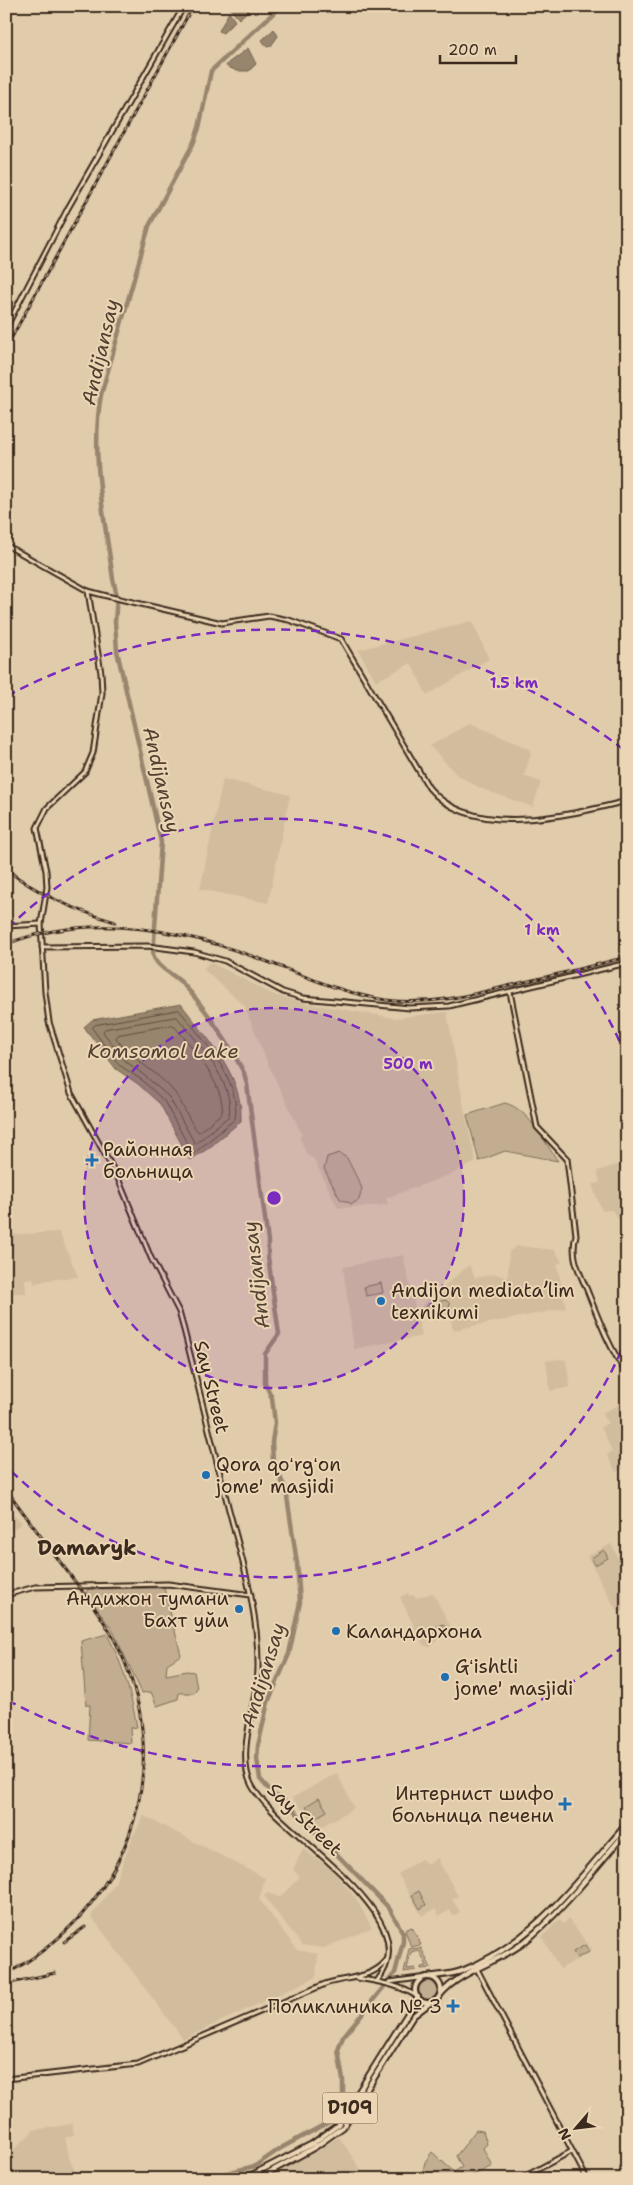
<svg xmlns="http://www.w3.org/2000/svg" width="633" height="2185" font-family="'Shantell Sans',sans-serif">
<rect width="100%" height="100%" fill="#e0cbab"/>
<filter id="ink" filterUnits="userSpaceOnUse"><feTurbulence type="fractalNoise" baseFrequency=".02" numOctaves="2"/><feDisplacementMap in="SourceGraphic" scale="10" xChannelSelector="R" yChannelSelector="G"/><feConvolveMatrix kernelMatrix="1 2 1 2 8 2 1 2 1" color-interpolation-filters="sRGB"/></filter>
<g filter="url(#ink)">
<g fill="#d1bc9e">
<path d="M472,621L489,659L427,695L411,663L376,681L358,650Z"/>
<path d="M470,723L529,749L531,754L524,776L541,782L533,807L482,789L457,775L430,746Z"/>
<path d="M223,779L290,795L268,903L200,889Z"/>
<path d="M210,962L274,995L304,1003L395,1018L447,1012L465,1113L476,1162L452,1174L386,1198L388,1205L338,1208L313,1158L308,1156L299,1137L302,1135L268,1064L244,1005L203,969Z"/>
<path d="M627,1162V1214L618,1219L612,1210L602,1211L592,1185L600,1182L597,1171Z"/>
<path d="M59,1232L78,1277L47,1280L34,1284L33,1278L25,1279L26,1293H11L10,1278H6V1235Z"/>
<path d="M518,1246L555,1250L562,1262L557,1264L566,1308L453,1330L450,1313L424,1318L422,1305L469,1265L475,1278L495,1274L508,1278L509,1251Z"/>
<path d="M403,1255L422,1336L354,1349L343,1267Z"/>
<path d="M558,1359L566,1360L570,1387L550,1391L546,1361Z"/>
<path d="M627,1401V1471L625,1467L616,1472L607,1455L612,1451L601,1427L608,1423L602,1413Z"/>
<path d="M6,1512H10L22,1523L6,1535Z"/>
<path d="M611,1544L627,1574V1609L618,1613L587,1556Z"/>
<path d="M408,1593L409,1596L414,1595L416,1598L433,1593L454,1633L446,1638L443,1636L430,1647L423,1645L400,1597Z"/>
<path d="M337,1773L354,1808L319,1828L292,1798Z"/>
<path d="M144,1816L265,1878L259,1899L297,1950L318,1954L316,1977L183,2039L91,1916L115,1883L133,1836Z"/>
<path d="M303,1849L330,1868L355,1897L372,1928L324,1948L302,1945L264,1896L267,1893L280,1897L300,1877L293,1870Z"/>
<path d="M437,1858L458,1896L452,1899L460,1912L453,1916L450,1910L439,1916L435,1909L422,1916L398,1874L421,1859L428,1865Z"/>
<path d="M568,1919L592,1949L588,1954L560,1969L542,1937L559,1920L564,1924Z"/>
<path d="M72,2124L74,2135L65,2138L70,2161L79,2179H13L6,2165L10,2160L7,2156L34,2130Z"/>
<path d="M339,2137L367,2179H262Z"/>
</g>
<g fill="#c2ad91" stroke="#7e6c58">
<path d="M505,1103C529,1109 544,1142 558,1161L505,1151L479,1161L467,1115Z"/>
<path d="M339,1153L347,1158L362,1188L359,1200L352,1204L340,1199L324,1169L327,1157Z"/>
<path d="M381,1283L383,1293L366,1296L364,1287Z"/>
<path d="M446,1300L450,1304L448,1312L430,1315L425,1309L428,1304Z"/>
<path d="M604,1550L608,1558L595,1565L591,1558Z"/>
<path d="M164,1588L181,1655L167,1664L166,1675L187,1671L194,1672L197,1688L194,1693H179L178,1699L157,1706L151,1692L142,1693L113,1631L86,1593L88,1589Z"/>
<path d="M443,1624L447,1631L433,1639L429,1631Z"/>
<path d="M107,1634C123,1664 131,1694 137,1727L130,1728L131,1743L88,1740L90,1705H86L81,1641Z"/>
<path d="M319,1798L327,1811L314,1819L306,1806Z"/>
<path d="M419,1891L426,1905L420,1909L412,1895Z"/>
<path d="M412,1927L421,1945L411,1947L405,1930Z"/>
<path d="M585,1945L589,1952L577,1958L573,1952Z"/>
<path d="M421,1948L431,1968L421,1969V1967L427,1966L419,1950L411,1952L407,1969L415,1968L416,1970L404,1972L409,1949Z"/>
<circle cx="428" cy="1990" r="9"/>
<path d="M476,2130L483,2131L487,2144L483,2148L492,2166L468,2178L421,2179L425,2162L432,2152L454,2172L462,2167L456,2156Z"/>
</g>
<g fill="#98856d" stroke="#73614d">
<path d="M233,6H243L249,10L239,19L231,10Z"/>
<path d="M229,12L235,21L223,33L219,31Z"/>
<path d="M274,29L278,36L271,46L267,47L262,40Z"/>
<path d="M248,48L256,64L249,71H237L226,66L228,63Z"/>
<path d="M181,1004C208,1040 243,1074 241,1121L209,1148L190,1160L160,1104L138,1084L116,1069L84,1027L92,1020Z"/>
</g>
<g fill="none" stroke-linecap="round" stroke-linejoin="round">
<g stroke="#604e3e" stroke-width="1">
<path d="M179,1010C202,1038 242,1081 235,1119L193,1154L164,1101L142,1080L119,1065L92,1028L95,1025Z"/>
<path d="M177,1017C197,1042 235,1082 229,1116L195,1144L169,1097L145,1076L124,1060L103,1032L105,1029Z"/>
<path d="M173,1025C190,1044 226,1086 222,1113L199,1132C192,1128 182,1102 175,1093C158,1071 132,1061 116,1038L118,1035Z"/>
</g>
<path stroke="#98856d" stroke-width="4.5" d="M202,2179L255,2166L281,2148L331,2121L338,2111L343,2097V2080L338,2050L343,2037L395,1973L403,1942V1933L389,1908L286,1802L274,1795L260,1779L257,1759L258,1746L268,1702L289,1654L300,1602L297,1563L286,1490L273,1462L272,1442L275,1423L272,1398L265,1383V1354L279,1334L268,1257V1241L247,1084L244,1073C231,1047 204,1006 183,984C174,974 158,969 153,955L161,842L117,651L115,622L117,596L113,579C105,520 90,454 101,395L149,226L193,144L199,128L211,71L281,6"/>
<g stroke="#3b2a1e" stroke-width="7">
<g id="secondary">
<path d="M6,328L68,208L184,6"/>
<path d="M6,545L88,591L107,596L222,623L269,616L289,620L341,639L429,788C472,840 570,815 627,801"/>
<path d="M88,591L101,673L102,693L93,753L85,772L47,808L37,828L46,871L47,887L41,924L45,992L49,1022L71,1093L117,1176L151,1258L179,1312L184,1330C199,1390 214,1450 229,1510C243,1562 259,1614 258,1669C257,1703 236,1753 251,1784C275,1833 432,1915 377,1981"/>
<path d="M6,926L41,924"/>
<path d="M42,947L148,946L194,952L225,961L283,992L303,998L410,1008L449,1006L627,963"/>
<path d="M510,992L537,1127L567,1159L576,1235C570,1256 579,1271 587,1290C599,1320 609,1347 627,1374"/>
<path d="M6,1595L35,1587L168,1584L251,1595"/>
<path d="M477,1969L587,2179"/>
<path d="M357,1978C379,1982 398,1984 418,1997"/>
<path d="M389,1982L427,1977"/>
<path d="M6,2079L138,2064L325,1984C345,1977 372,1979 386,1961"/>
<path d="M520,2179L572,2151"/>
</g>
</g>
<g stroke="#3b2a1e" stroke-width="8">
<g id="primary">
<path d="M427,1977C439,1975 453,1975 464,1970C534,1943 579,1878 627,1824"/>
<circle cx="428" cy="1990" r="13"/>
<path d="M440,1995C461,1970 497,1963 523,1943C559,1915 597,1866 627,1831"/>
<path d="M244,2179L312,2144L338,2125L418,1997"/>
<path d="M257,2179L315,2147L343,2127L413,2016L430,2003"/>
</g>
</g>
<use href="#secondary" stroke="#ebd5b4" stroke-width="3"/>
<use href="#primary" stroke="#ebd5b4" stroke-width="4"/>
<g stroke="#3b2a1e" stroke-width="3">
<g id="rail">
<path d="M6,348L193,6"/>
<path d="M6,869C39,895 75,910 115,922"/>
<path d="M6,944C90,912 179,928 260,959C301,974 343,994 386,1000C433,1006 475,994 520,983C556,975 591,966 627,957"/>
<path d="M6,1489C27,1518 48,1546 70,1575C88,1599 107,1623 120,1651C178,1775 124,1911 6,1974"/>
<path d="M6,1940L11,1936"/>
<path d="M64,1942L85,1927"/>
<path d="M6,1984L55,1973"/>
</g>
</g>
<use href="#rail" stroke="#ebd5b4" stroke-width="1" stroke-dasharray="4" stroke-linecap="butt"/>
</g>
</g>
<circle cx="274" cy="1198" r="190" fill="#7b2cbf" fill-opacity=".12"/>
<g fill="none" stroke="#7b2cbf" stroke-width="2.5" stroke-dasharray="9 6">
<circle cx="274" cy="1198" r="190"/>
<path d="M627 1337A379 379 0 0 1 8 1468M8 928A379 379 0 0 1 627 1059"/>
<path d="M624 1646A569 569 0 0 1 7 1700M7 696A569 569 0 0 1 624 750"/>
</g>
<g fill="#1f6fb2" stroke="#ebd5b4" stroke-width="2">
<path d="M89.5 1152.5h5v5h5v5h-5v5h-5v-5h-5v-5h5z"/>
<circle cx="381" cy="1301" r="5"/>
<circle cx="206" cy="1475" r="5"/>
<circle cx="239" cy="1609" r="5"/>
<circle cx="336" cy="1631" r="5"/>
<circle cx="445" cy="1677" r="5"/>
<path d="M562.5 1796.5h5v5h5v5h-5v5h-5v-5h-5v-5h5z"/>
<path d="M450.5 1998.5h5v5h5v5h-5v5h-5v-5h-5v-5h5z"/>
</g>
<g text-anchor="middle" stroke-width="4" stroke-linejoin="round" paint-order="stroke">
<rect fill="#ebd5b4" stroke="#705d4b" stroke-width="1" x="322.5" y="2092.5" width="55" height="31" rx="4"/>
<g font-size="18" font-weight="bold" fill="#3b2a1e">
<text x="350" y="2114">D109</text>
</g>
<g font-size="19" fill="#3b2a1e" stroke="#ebd5b4" text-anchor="start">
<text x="103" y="1156">Районная<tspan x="103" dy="22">больница</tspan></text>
<text x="391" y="1297">Andijon mediataʼlim<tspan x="391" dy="22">texnikumi</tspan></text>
<text x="216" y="1471">Qora qoʻrgʻon<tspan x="216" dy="22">jome' masjidi</tspan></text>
<text x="229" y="1605" text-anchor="end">Андижон тумани<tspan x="229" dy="22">Бахт уйи</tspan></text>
<text x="346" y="1638">Каландархона</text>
<text x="455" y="1673">Gʻishtli<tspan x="455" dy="22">jome' masjidi</tspan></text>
<text x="554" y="1800" text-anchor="end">Интернист шифо<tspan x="554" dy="22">больница печени</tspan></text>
<text x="442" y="2013" text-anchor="end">Поликлиника № 3</text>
</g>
<g font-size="19" fill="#3b2a1e" stroke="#ebd5b4">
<text transform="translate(212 1387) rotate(76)" y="7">Say Street</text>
<text transform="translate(305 1819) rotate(44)" y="7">Say Street</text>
</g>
<g font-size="20" font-style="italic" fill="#524132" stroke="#ebd5b4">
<text transform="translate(100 352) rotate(-77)" y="7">Andijansay</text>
<text transform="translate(162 780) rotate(77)" y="7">Andijansay</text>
<text x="163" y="1058">Komsomol Lake</text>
<text transform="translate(256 1275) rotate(-97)" y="7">Andijansay</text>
<text transform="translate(263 1675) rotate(-73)" y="7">Andijansay</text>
</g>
<g font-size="21" font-weight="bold" fill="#3b2a1e" stroke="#ebd5b4">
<text x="87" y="1555">Damaryk</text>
</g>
</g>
<circle cx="274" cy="1198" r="8" fill="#7b2cbf" stroke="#ebd5b4" stroke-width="2.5"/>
<g font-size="15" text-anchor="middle" font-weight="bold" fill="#7b2cbf" stroke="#ebd5b4" stroke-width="4" stroke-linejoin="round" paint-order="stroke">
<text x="514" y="688">1.5 km</text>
<text x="542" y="935">1 km</text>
<text x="408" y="1069">500 m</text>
</g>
<rect width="633" height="2185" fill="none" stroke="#ebd5b4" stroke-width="25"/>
<rect x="12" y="12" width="608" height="2160" fill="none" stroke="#3b2a1e" stroke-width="2" filter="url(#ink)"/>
<g transform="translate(576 2128) rotate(242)" stroke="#ebd5b4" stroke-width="4" paint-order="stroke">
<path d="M0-4L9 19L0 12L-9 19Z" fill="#3b2a1e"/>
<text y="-8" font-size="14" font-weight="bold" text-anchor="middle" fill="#3b2a1e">N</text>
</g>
<path d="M440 55v8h76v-8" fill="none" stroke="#3b2a1e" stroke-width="2.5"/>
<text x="448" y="55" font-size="15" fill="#3b2a1e" stroke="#ebd5b4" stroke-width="4" paint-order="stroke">200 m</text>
</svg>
